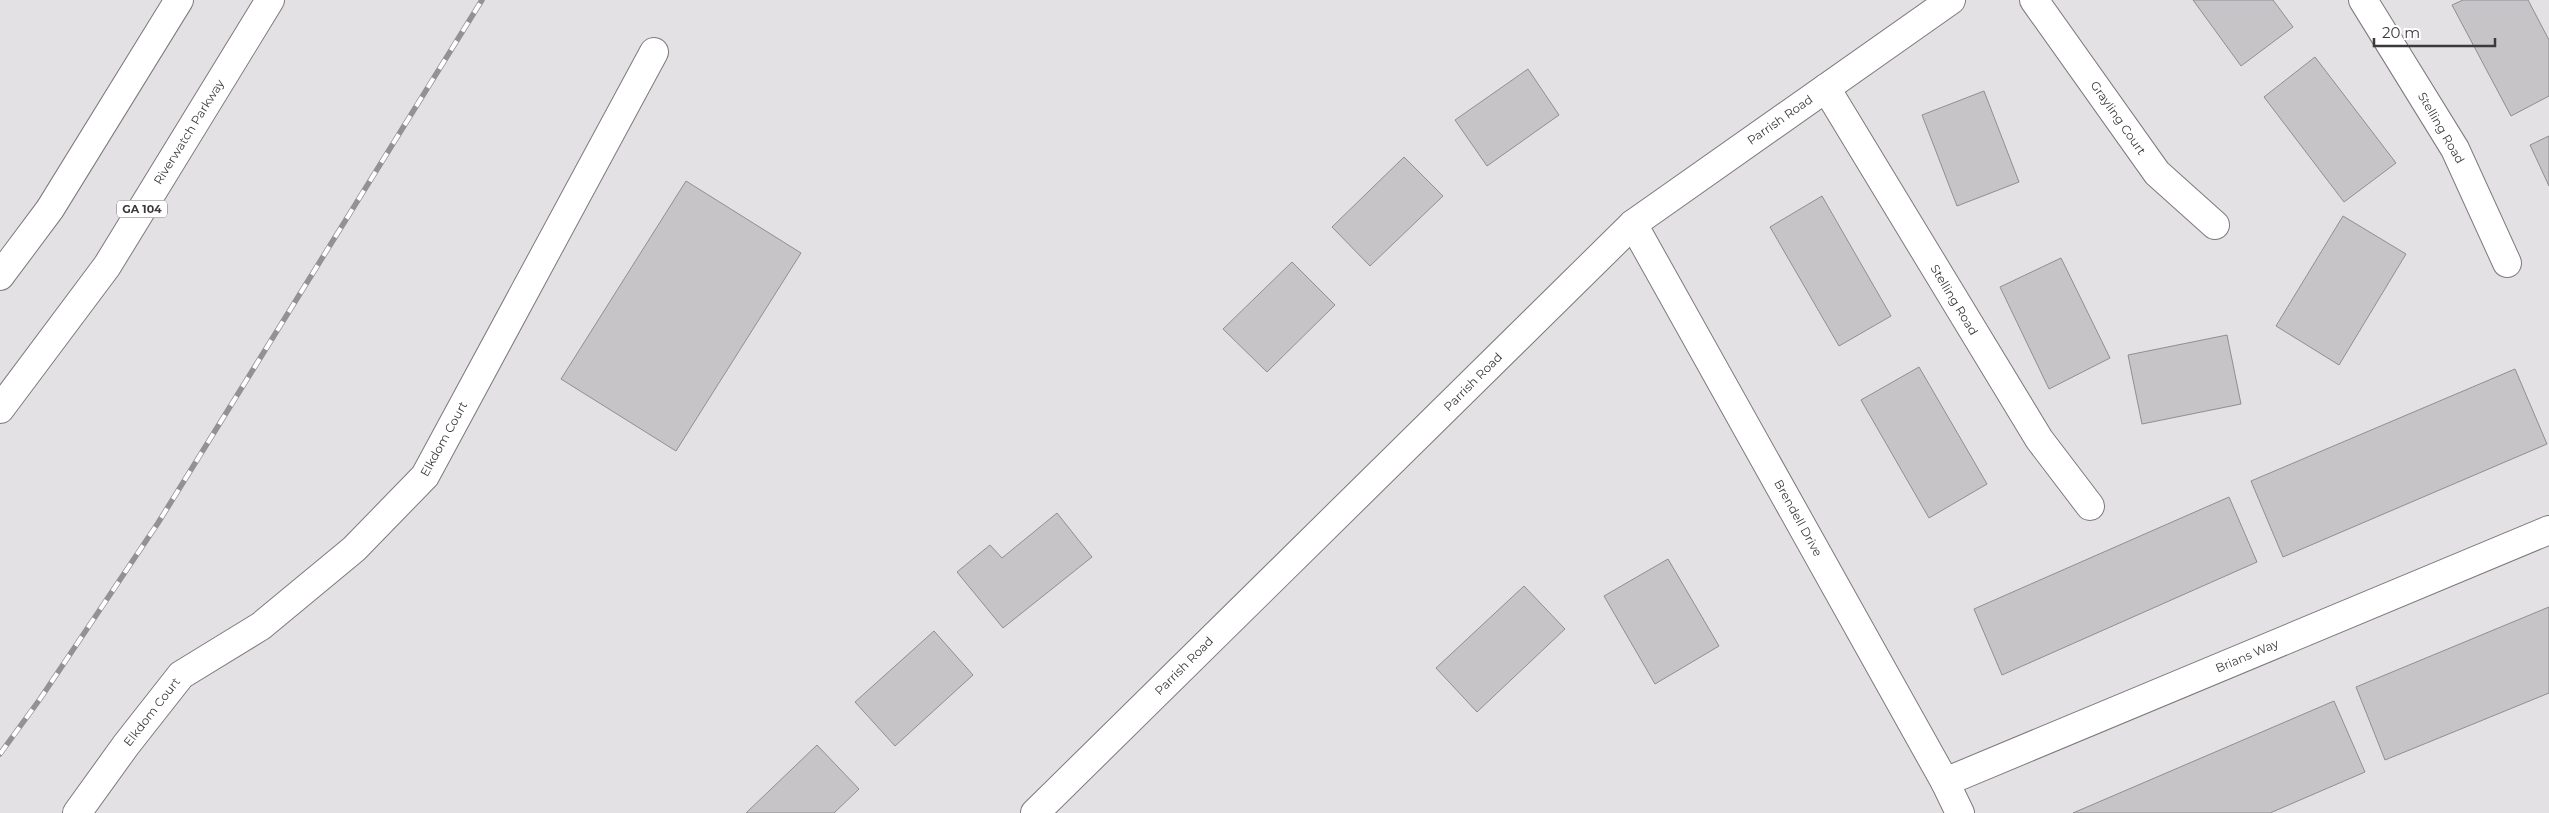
<svg xmlns="http://www.w3.org/2000/svg" width="2549" height="813" font-family="Montserrat,sans-serif">
<rect width="100%" height="100%" fill="#e4e1e4"/>
<g fill="#c7c4c8" stroke="#908e91">
<path d="M2193,0H2273L2293,27L2241,66Z"/>
<path d="M2463,0H2528L2549,40V96L2511,116L2452,5Z"/>
<path d="M2315,57L2396,163L2344,202L2264,97Z"/>
<path d="M1528,69L1559,115L1487,166L1455,120Z"/>
<path d="M1984,91L2019,182L1957,206L1922,115Z"/>
<path d="M2549,136V186L2530,145Z"/>
<path d="M1404,157L1443,196L1370,266L1332,227Z"/>
<path d="M686,181L801,253L676,451L561,379Z"/>
<path d="M1822,196L1891,316L1839,346L1770,227Z"/>
<path d="M2343,216L2406,254L2339,365L2276,326Z"/>
<path d="M2061,258L2110,358L2049,389L2000,287Z"/>
<path d="M1292,262L1335,305L1267,372L1223,329Z"/>
<path d="M2227,335L2241,404L2142,424L2128,355Z"/>
<path d="M1919,367L1987,484L1929,518L1861,400Z"/>
<path d="M2515,369L2547,444L2283,557L2251,481Z"/>
<path d="M2229,497L2257,562L2002,675L1974,609Z"/>
<path d="M1057,513L1092,557L1003,628L957,572L990,545L1002,558Z"/>
<path d="M1668,559L1719,646L1655,684L1604,596Z"/>
<path d="M1524,586L1565,629L1477,712L1436,668Z"/>
<path d="M2549,607V693L2385,760L2356,687Z"/>
<path d="M934,631L973,675L895,746L855,702Z"/>
<path d="M2334,701L2365,772L2270,813H2073Z"/>
<path d="M817,745L859,789L834,813H746Z"/>
</g>
<g fill="none" stroke-linecap="round" stroke-linejoin="round">
<g stroke="#7d797c" stroke-width="30">
<g id="street">
<path d="M2034,0L2157,173L2215,225"/>
<path d="M2363,0L2455,149L2507,263"/>
<path d="M1826,88L2039,439L2090,506"/>
<path d="M1633,224L1945,782L1960,813"/>
<path d="M1945,782L2549,530"/>
<path d="M77,813L126,745L181,675L261,626L354,549L425,476L654,52"/>
<path d="M1035,813L1633,224L1951,0"/>
</g>
</g>
<g stroke="#7d797c" stroke-width="30">
<g id="primary">
<path d="M0,276L50,209L179,0"/>
<path d="M0,409L107,266L270,0"/>
</g>
</g>
<use href="#street" stroke="#fff" stroke-width="28"/>
<use href="#primary" stroke="#fff" stroke-width="28"/>
<g stroke="#939193" stroke-width="5.5">
<path id="rail" d="M0,754L40,699L158,523L482,0"/>
</g>
<use href="#rail" stroke="#fff" stroke-width="4" stroke-dasharray="11" stroke-linecap="butt"/>
</g>
<g text-anchor="middle" stroke-width="4.5" stroke-linejoin="round" paint-order="stroke">
<rect fill="#fff" stroke="#767476" stroke-width="1" x="117" y="200.5" width="50" height="17" rx="4"/>
<g font-size="11" font-weight="bold" fill="#3b393b">
<text x="142" y="213">GA 104</text>
</g>
<g font-size="12" fill="#3b393b" stroke="#fff">
<text transform="translate(2118 118) rotate(55)" y="4">Grayling Court</text>
<text transform="translate(1780 120) rotate(-35)" y="4">Parrish Road</text>
<text transform="translate(2441 128) rotate(60)" y="4">Stelling Road</text>
<text transform="translate(189 132) rotate(-58)" y="4">Riverwatch Parkway</text>
<text transform="translate(1954 300) rotate(59)" y="4">Stelling Road</text>
<text transform="translate(1473 382) rotate(-45)" y="4">Parrish Road</text>
<text transform="translate(444 439) rotate(-61)" y="4">Elkdom Court</text>
<text transform="translate(1798 518) rotate(61)" y="4">Brendell Drive</text>
<text transform="translate(2247 656) rotate(-23)" y="4">Brians Way</text>
<text transform="translate(1184 666) rotate(-45)" y="4">Parrish Road</text>
<text transform="translate(152 712) rotate(-52)" y="4">Elkdom Court</text>
</g>
</g>
<path d="M2374 38v8h121v-8" fill="none" stroke="#3b393b" stroke-width="2.5"/>
<text x="2382" y="38" font-size="15" fill="#3b393b" stroke="#ffffff" stroke-width="4" paint-order="stroke">20 m</text>
</svg>
